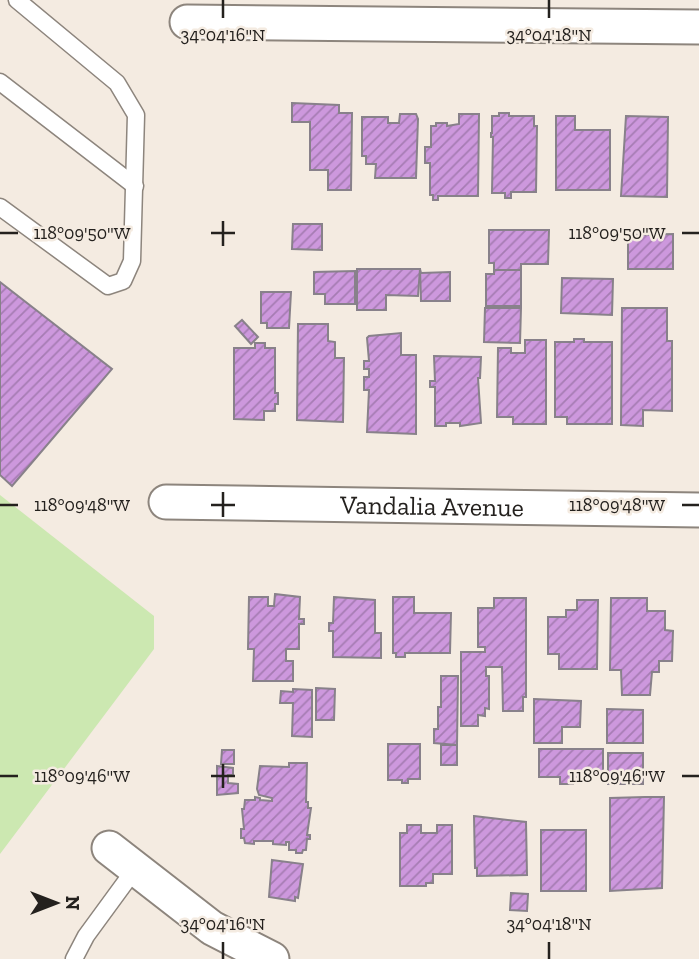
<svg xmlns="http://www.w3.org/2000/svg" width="699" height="959" font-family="'Zilla Slab',serif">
<defs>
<pattern id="building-hatch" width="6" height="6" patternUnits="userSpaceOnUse" patternTransform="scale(1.75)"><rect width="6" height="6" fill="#cd98dd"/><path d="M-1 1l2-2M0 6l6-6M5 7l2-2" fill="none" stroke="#a67cb3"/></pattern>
</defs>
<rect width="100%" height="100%" fill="#f4ebe1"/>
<path fill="#cce8b1" d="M0,495L154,616V649L0,854Z"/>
<g fill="url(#building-hatch)" stroke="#88818a" stroke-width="2">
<path d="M292,103L339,105V113H352L351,190H328V170H310V122H292Z"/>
<path d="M499,113H509V116H534V126H537L536,192H511V198H505V193H492L493,137H491V133H492V116H499Z"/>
<path d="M400,114H416L418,119L416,178H375L376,164H366V156H362V117H388V123H399Z"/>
<path d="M459,114H479L478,196H438V200H433V195H430V163H425V147H431V126H436V123H447V126L459,124Z"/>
<path d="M556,116H575V130H610V190H556Z"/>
<path d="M626,116L668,117L667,197L621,196Z"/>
<path d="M293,224H322V250L292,249Z"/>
<path d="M489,230H549L548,264H521V270H494V263H489Z"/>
<path d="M673,234V269H628V235Z"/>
<path d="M357,269H420L418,296L386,295V310H357Z"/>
<path d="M420,269L421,273L450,272V301H421Z"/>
<path d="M494,270H521V306H486V274H494Z"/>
<path d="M355,271V304H325V294H314V272Z"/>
<path d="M562,278L613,279L612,315L561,313Z"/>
<path d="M0,282L112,369L12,486L0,475Z"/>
<path d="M261,292H291L289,328H267V323H261Z"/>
<path d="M485,308H521L520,343L484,342Z"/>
<path d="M622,308H667V341H672V411L643,410V426L621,425Z"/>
<path d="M242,320L258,337L251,344L235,326Z"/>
<path d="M298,324H328V341L335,342V358H344L343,422L297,420Z"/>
<path d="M401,333V355H416V434L367,432L369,390H364V377H369V369H364V361H369L367,338L369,336Z"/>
<path d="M574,339H584V342H612V424H567V417H555V342H574Z"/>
<path d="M525,340H546V424H513V417H497L498,348H511V353H525Z"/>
<path d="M255,343H265V348H275V393H278V404H275V411H264V420L234,419V348H255Z"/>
<path d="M434,356L481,357L480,378H478L481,423L460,426V423H446V426H435V387H430V381H435Z"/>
<path d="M275,594L300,597L299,619H304V624H299V649H286V661H293V681H253L254,649H248L249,597H268V606H274Z"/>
<path d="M334,597L375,600V633H381V658L333,657V631H329V623H333Z"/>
<path d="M393,597H414V613H451L450,653H405V657H396V653H393Z"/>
<path d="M494,598H526V697H523V711H503L502,667H486V676H489V709L485,708V716L478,715V726H461V652H485V647H478V608H494Z"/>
<path d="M611,598H647V611H665V630L673,631L672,661H659V672H652L650,695H622L621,670H610Z"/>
<path d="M577,600H598L597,669H559V654H548V617H566V610H577Z"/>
<path d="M441,676H458L457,745L434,743V729H438V707H441Z"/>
<path d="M316,688L335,689L334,720H316Z"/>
<path d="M293,689L312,690V737L292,736L293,703H280L281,691L293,692Z"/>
<path d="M534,699L581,701L580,727H562V743H534Z"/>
<path d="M607,709L643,710V743H607Z"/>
<path d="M388,744H420V779H408V783H402V780H388Z"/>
<rect x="441" y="745" width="16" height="20"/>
<path d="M539,749H603V777H573V784H560V777H539Z"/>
<path d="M222,750H234V764H221Z"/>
<rect x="608" y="753" width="35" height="31"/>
<path d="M289,763H307L306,802H308V808H311L307,835H310V839H307L306,850H303L302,853H296V850H289V842H286V845L273,844V841H254V844L245,843L244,838H241V829H244L242,809H244L245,800H255V797L260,798V800L272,801V798L259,795L257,789L260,766L289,767Z"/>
<path d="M217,766L233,768V775H228V783L238,784V793L217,795Z"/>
<path d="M645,797H664L662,888L610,891V798Z"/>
<path d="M474,816L526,822L527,875L477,876V868H475Z"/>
<path d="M407,825H421V833H437V825H452V874H433V883H426V886H400V833H407Z"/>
<rect x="541" y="830" width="45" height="61"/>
<path d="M272,860L303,864L298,898L295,897V901L269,897Z"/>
<path d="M511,893L528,894L527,911L510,910Z"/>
</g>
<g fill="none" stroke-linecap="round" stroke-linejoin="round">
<g stroke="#8d857d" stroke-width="19">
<g id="lane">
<path d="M0,82L135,186"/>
<path d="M0,207L108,286L123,281L132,261L136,115L117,83L17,0"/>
<path d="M74,959L86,936L135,869"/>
</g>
</g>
<g stroke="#8d857d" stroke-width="37">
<g id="street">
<path d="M187,22L699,27"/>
<path id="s1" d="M166,502L699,510"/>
<path d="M109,848L212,928L272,959"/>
</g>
</g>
<use href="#lane" stroke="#fff" stroke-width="16"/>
<use href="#street" stroke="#fff" stroke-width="33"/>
</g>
<path fill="none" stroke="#24211e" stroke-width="2.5" d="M223,0V18M549,0V18M223,221V246M0,233H18M211,233H235M682,233H699M223,492V517M0,505H18M211,505H235M682,505H699M223,764V788M0,776H18M211,776H235M682,776H699M223,942V959M549,942V959"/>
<g text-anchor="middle" stroke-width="5" stroke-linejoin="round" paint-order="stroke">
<g font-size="26" fill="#24211e" stroke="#f4ebe1">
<text dy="9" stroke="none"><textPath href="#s1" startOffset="266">Vandalia Avenue</textPath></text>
</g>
</g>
<g font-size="18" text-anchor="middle" fill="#24211e" stroke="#f4ebe1" stroke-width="5" stroke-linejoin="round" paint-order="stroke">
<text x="223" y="41">34°04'16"N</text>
<text x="549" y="41">34°04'18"N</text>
<text x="82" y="239">118°09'50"W</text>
<text x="617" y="239">118°09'50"W</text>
<text x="617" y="511">118°09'48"W</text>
<text x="82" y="511">118°09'48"W</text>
<text x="617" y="782">118°09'46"W</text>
<text x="82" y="782">118°09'46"W</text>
<text x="223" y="930">34°04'16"N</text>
<text x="549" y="930">34°04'18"N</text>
</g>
<g transform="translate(56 903) rotate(90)" stroke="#f4ebe1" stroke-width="5" paint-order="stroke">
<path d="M0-5L12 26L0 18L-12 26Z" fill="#24211e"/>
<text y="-10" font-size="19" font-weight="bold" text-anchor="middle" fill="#24211e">N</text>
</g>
</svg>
